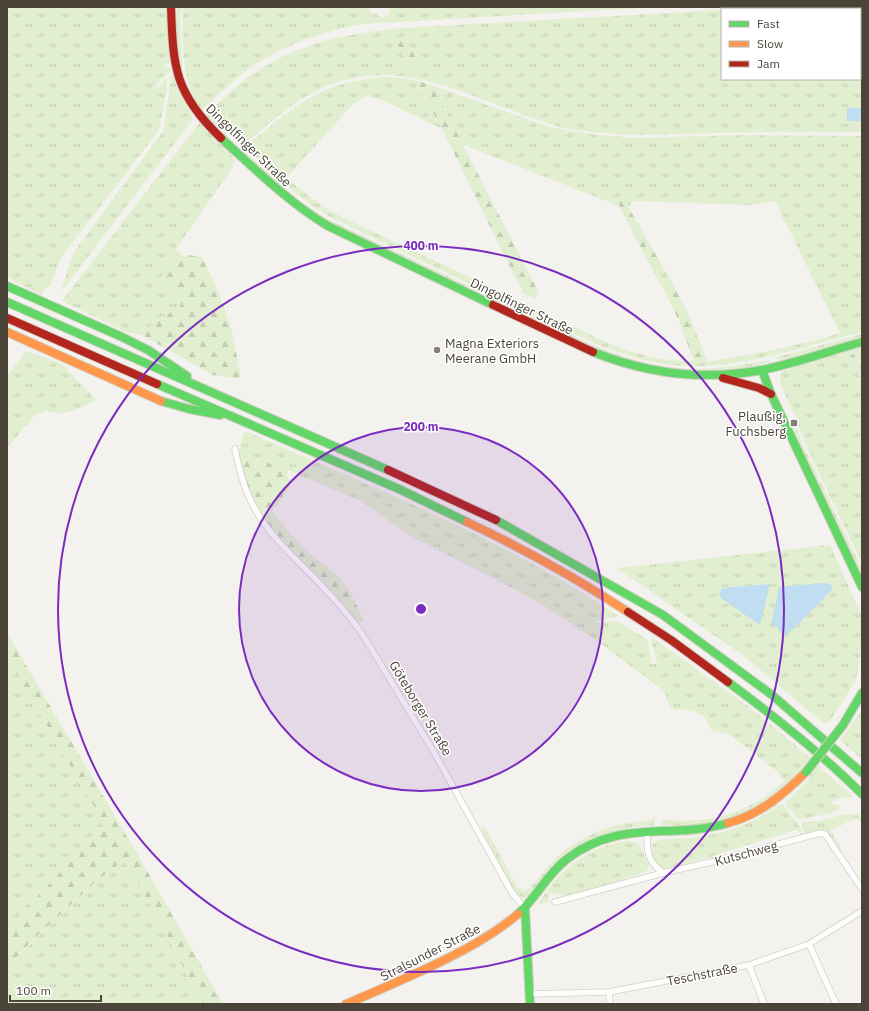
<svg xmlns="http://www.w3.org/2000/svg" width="869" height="1011" font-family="'IBM Plex Sans',sans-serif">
<defs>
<pattern id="grass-tufts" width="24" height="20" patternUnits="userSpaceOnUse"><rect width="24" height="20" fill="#e1eecf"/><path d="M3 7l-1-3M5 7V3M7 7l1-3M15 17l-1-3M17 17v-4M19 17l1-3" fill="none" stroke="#c3cdb2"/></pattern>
<pattern id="forest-firs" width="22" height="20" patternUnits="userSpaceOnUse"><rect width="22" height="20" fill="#e1eecf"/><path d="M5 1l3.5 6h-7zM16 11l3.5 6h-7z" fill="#c3cdb2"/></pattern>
</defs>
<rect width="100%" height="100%" fill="#f4f2ee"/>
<g fill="url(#grass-tufts)">
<path d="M7,7H167L170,62L164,65L165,68L171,67V71L165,75L155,86L158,88L167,77V88L159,130L62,256L50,286L43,290L41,295L15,282L7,276Z"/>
<path d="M177,7H181L180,24L182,67L180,68L175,34Z"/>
<path d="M183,7H370L369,11L383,18L389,14L391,7H657L363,24C324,31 286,44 253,66C234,79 218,95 202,110C199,106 196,101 194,97C182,78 182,29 183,7Z"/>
<path d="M762,8H836L862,9V108H847V120L862,121V132C813,132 763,132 714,133C674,134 634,137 595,132C580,131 565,129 551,124C471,100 397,48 314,92C290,104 270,123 249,140L240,141L221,129L206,116C212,107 221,101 228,94C278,48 336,34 402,28L722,10V79H860V9H743Z"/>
<path d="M171,76H173L193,119L61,292L72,256L79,245L164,130Z"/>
<path d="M381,77L399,78L419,81L416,83L442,129L383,100L366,96L352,105L286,178L318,203L334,213L599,339L620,348L650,357L670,360L707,362L764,352L813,341L840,333L775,201L750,205L635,201L628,207L622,196L618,198L619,206L462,144L440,100L442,89L550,127L597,135L639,138L744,135L862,136V332C841,338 819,343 798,349C762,358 727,367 690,366C658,366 626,356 596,344L332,218C300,200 274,175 248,150L252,141C272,125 292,108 315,95C335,84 358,80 381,77Z"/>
<path d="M200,122C207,130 233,152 234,161C234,163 233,165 233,167L178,246L176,250L184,257L166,266L181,297V305L140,334L126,332L62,301Z"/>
<path d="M245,152L300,201L324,217L595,346C625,358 657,368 690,369C717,369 743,365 769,360L771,362C748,367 725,372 701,372C664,373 628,362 593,349L326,221L293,198L243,153Z"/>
<path d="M664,269L673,285L664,290L654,273Z"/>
<path d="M862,334V338L777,361V357Z"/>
<path d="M862,345V359L859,353L850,355L862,381V563L805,444L798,423L780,383L781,372L788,369Z"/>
<path d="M26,351L62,364L96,400L75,410L59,414L46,411L35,415L7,448V376Z"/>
<path d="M796,425L803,445L862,569V574L860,573L800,446L793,427Z"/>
<path d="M245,431C372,487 503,538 618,616L597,621L598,623L618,621L648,640L652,664L657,663L651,640L653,638L748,706L801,750L853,797L839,798L831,802L832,804L840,805L839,809L829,814L798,819L785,803L800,789L811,776L802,768L801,769L802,771C776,799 742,821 702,825C689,827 676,826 662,825L661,819C707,825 750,815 784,781L778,772L730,735L711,730L705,717L696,712L683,709L676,710L672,708L669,705L664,691L600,643L537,601L409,535L363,502L288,470L250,456L241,466L238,452Z"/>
<path d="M830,545L862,616V647L856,680L830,721L824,724L744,656L617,568Z"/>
<path d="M7,657L102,820L104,827L7,928Z"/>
<path d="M862,710V759L840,740Z"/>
<path d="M778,803L780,804C742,827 708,838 664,836C677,834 691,835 704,832C730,827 756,818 778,803Z"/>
<path d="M782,804L800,827L803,835L801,836L800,832L795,830L713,856L715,859C694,853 667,882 654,861C651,855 652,848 653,842C668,838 681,839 696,837C728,833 756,822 782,804Z"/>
<path d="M847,814L857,815L862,818V824L858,819H854L830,830L843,851L841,852L827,832L819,831L805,835L801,824L802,822L818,821Z"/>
<path d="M655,819L654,825C605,828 581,843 545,876C537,883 534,894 524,898L515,893L480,831L485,827L518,888L525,891C531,889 550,863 558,856C573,843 591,833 610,827C624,823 640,822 655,819Z"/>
<path d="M630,841L639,844L649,865L647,871C621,880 595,889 569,895C560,897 556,891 548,894L549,902L537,905C543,896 550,886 557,878C575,859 603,842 630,841Z"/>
<path d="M125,861L171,942L201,1004H7V968L48,926L94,883L107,871Z"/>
</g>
<g fill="url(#forest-firs)">
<path d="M403,37L406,39L421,69L422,73L420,75L414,73L396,43V41Z"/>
<path d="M417,81H419L442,89L440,100L539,293L534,299L523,293L442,129L416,83Z"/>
<path d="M622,196L664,269L654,273L619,206L618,198Z"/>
<path d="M188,255L202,257L218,291L232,330L241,379L213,375L140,334L181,305V297L160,278L166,266Z"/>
<path d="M673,285L688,313L707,362L694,361L678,319L664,290Z"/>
<path d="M859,353L862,359V381L850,355Z"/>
<path d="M250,456L288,470L287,476L291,482L278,505L272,511L300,545L339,577L350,592L364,621L358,623L346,608L286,547L268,527L250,495L241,466Z"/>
<path d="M7,633L138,855L223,1004H201L171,942L125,861C103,873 86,891 68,907C47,927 25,946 7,968V928L104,827L102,820L7,657Z"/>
</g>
<g fill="#c0ddf1">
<rect x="847" y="108" width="15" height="13"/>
<path d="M823,583L831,584L832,588L831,591L787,635H783L776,626L771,625L779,587Z"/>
<path d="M770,584L760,625L722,599L719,595L721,590L723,588Z"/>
</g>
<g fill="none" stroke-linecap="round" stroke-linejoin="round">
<g stroke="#d2d0cb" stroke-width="7">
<g id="street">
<path d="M235,449C239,470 244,489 254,507C271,539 300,562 324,588C339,604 354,621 366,640L435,754L512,893L525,908"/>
<path d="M647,831C647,850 646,860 663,873L716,861L805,837L820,833L825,834L862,889"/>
<path d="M555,902L663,873"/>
<path d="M809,944L836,1004"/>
<path d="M749,965L764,1004"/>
<path d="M609,992L610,1004"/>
<path d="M529,994L609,992L749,965L809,944L862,911"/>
</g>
</g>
<g stroke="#d3cfc5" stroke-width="10">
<g id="fast">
<path d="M221,138C255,169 288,202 328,226L493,305"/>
<path d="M7,286L122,337L148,350L187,376"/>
<path d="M7,302L388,470"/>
<path d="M593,352C648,374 704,381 762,370C796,363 829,351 862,342"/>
<path d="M762,370L771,394L862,587"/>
<path d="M157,384L399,489L467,522"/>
<path d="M161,401L189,409L220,415"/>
<path d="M496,520L663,615L772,695L862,773"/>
<path d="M728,682C774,716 821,753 862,794"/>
<path d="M843,725L862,693"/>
<path d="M525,908L530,1004"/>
<path d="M518,914C537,897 547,874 567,859C620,818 670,840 728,823"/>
</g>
</g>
<g stroke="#d3cfc5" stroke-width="10">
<g id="slow">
<path d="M7,332L161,401"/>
<path d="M467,522C522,548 578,579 628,612"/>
<path d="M728,823C759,815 784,794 806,772"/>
<path d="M346,1004C375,992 404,979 432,966C463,951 492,936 518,914"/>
</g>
</g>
<g stroke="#d3cfc5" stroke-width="10">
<g id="jam">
<path d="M171,7C173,68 175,94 221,138"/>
<path d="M493,305L593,352"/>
<path d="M7,318L157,384"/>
<path d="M723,378L759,388L771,394"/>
<path d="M388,470L496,520"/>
<path d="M628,612L671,640L728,682"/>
</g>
</g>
<use href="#street" stroke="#fdfdfc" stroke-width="5.5"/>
<use href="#fast" stroke="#63d668" stroke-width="8"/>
<use href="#slow" stroke="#ff974d" stroke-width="8"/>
<use href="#jam" stroke="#b3261e" stroke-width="8"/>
<g stroke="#d3cfc5" stroke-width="10" stroke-linecap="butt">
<path id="fast-bridge" d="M806,772L843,725"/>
</g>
<use href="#fast-bridge" stroke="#63d668" stroke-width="8"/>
</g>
<circle cx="421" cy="609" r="182" fill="#7b2cbf" fill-opacity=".12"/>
<g fill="none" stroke="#7b2cbf" stroke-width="2">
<circle cx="421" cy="609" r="182"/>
<circle cx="421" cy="609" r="363"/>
</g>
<g fill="#868178" stroke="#fff" stroke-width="1.5">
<circle cx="437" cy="350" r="4"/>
<rect x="790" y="419" width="8" height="8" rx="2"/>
</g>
<g text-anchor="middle" stroke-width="3" stroke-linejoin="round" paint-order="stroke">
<g font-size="13" fill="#4b4439" stroke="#fff">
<text transform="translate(249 145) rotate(44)" y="5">Dingolfinger Straße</text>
<text transform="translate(522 306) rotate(26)" y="5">Dingolfinger Straße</text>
<text transform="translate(421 708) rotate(59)" y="5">Göteborger Straße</text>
<text transform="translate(746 853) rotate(-15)" y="5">Kutschweg</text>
<text transform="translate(430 952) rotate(-27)" y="5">Stralsunder Straße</text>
<text transform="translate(702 974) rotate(-11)" y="5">Teschstraße</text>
</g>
<g font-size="13" fill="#4b4439" stroke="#fff" text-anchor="start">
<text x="445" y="348">Magna Exteriors<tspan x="445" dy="15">Meerane GmbH</tspan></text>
<text x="786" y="421" text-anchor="end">Plaußig,<tspan x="786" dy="15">Fuchsberg</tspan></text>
</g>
</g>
<circle cx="421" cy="609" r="6" fill="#7b2cbf" stroke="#fff" stroke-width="2"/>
<g font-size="12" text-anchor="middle" font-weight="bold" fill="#7b2cbf" stroke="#fff" stroke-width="3" stroke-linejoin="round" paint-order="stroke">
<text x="421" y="250">400 m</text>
<text x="421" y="431">200 m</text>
</g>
<rect width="869" height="1011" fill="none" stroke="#4b4439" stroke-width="16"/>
<rect x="721" y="8" width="140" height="72" fill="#ffffff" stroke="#b7b4b0"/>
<rect x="729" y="21" width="20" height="6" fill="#63d668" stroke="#b7b4b0"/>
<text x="757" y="28" font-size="12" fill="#4b4439">Fast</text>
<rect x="729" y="41" width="20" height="6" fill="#ff974d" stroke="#b7b4b0"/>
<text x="757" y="48" font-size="12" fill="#4b4439">Slow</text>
<rect x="729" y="61" width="20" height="6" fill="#b3261e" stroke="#b7b4b0"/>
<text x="757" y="68" font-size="12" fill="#4b4439">Jam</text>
<path d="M10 995v6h91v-6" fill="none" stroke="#4b4439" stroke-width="2"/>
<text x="16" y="995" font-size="12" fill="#4b4439" stroke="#ffffff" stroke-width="3" paint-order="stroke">100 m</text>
</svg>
